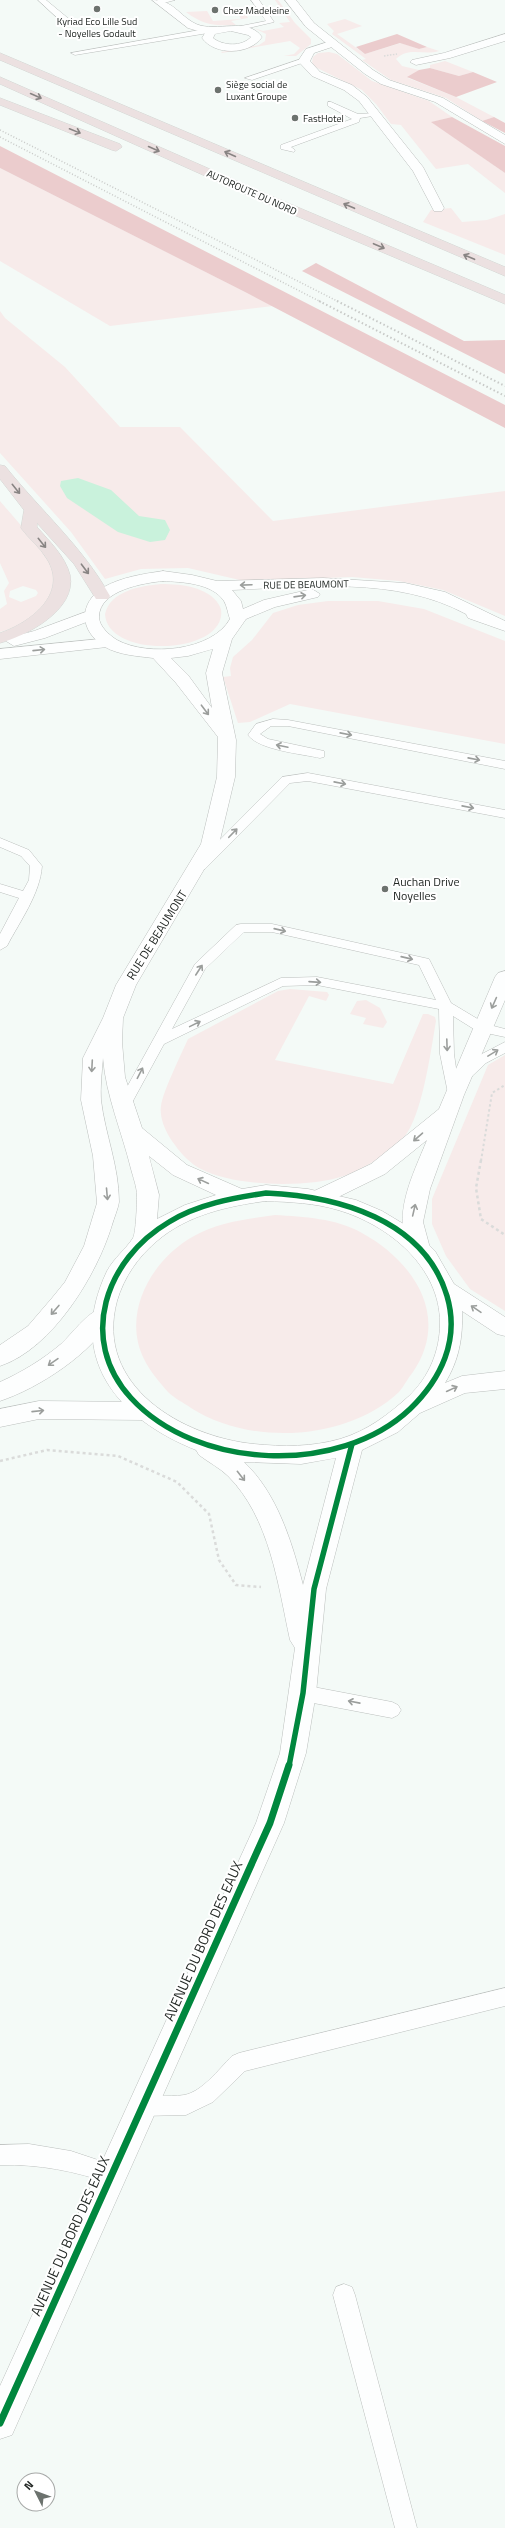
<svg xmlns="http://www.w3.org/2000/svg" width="505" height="2528" font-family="'Titillium Web',sans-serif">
<rect width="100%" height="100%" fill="#f4faf7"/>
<g fill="#f7ebea" fill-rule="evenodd">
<path d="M275,0H278L295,23L311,39V44L296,56H284L294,54L300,48L290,41L222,53L221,52L259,45L265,41L266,34L254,28L263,31L284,27L279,23L290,22Z"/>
<path d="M242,9L248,18L231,21L236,25C215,26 203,25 186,12L207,11L213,21L241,19L236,10Z"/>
<path d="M345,19L362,26L337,34L365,54L401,43L419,49L427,47L439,51C424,56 409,46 396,59L402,66L419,70L408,78L456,97L494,117L482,121L446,98L391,80L362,60L366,59L332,34L334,31L327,24Z"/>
<path d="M329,52L337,54L372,81L429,101L452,117L432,122L505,173V193L468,164L436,169L401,125L391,124L376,104L362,90L315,67L312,62L313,57L318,53Z"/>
<path d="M445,61L473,72L459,76L430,68V65Z"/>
<path d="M0,168L273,306L110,326L0,261Z"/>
<path d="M451,208L462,222L487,220L505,214V255L423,222L431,210Z"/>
<path d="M0,311L5,318L65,367L120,427H180L273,521L505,491V616L443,590L399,581L352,577L244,581L188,568L141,569L105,579L71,532L0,453Z"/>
<path d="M0,501C13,517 57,563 56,581C56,591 49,600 42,607C31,619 16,628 0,632V609L7,604L4,591L9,583L0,563ZM23,586L36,590L38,593L36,596L21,602L9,597L10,591Z"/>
<path d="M161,584C182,584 212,587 221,609C228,655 107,660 105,614C110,591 140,586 161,584Z"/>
<path d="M328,601H378L424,609L505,641V744L290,704L250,722L238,723L223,677L231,676L230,668L233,657L252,640L273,613L298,605Z"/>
<path d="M290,989L327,992L329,995L326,1001L309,996L275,1060L393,1084L423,1014H428L435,1017L436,1021C431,1050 422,1117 404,1137C392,1152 362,1170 344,1176C308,1188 235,1187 201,1169C191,1164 181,1154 175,1145C167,1135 159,1119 161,1106C163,1091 181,1055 188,1039L278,991Z"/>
<path d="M366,1000L380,1008L387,1022L383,1028L363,1024L366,1018L350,1014L357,1001Z"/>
<path d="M505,1055V1311L470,1289L446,1256L432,1224V1199L488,1065Z"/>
<path d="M275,1215C304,1217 336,1218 362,1233C413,1261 451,1316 413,1372C408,1378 404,1386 399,1392C347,1441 250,1446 191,1408C184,1403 174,1398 168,1392C160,1383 149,1370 144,1359C121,1313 152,1259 194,1236C219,1222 247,1219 275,1215Z"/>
</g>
<g fill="#ebcccd">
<path d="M397,34L427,47L419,49L400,43L365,54L356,47Z"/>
<path d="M430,68L459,76L473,72L497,82L456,97L407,77L419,70Z"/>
<path d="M452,117L505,146V173L431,122Z"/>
<path d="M494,117L505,123V133L482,121Z"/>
<path d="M0,146L505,405V428L247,293L0,168Z"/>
<path d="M316,263L464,341L505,340V374L302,271Z"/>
</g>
<path fill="#c9f2dc" d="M78,478L111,490L139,516L165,520L170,530L165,540L150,542L118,532L67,498L60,486L61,481Z"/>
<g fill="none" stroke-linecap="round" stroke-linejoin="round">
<g stroke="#bbbfbd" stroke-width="1">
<g id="lane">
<path d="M38,0H46L69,19V23H63Z"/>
<path d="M157,0H175L160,4Z"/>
<path d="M251,0H259L274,22L236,31V27L266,21Z"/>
<path d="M205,29H208V33L75,55L71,53Z"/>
<path d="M301,59L308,61L252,80L245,78Z"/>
<path d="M331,102L358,114L375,113L379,115L360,118L359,122L291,147L295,150L294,152L281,149V145L352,119L328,106V102Z"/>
<path d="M273,719L288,720L505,761V769L288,726H271L260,734L268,739L324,751V757L320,758C302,754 259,750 248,735L256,724Z"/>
<path d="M308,773L505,810V818L308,781L290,783L205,869H197L195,866L197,863L282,777Z"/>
<path d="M0,838L29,850L42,866C40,894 20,921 7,946L0,950V934L19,898L0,892V884L23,891L29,880L30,866L21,856L0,847Z"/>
<path d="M241,924H272L429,959L451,1003L486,1024L505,1029V1037L477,1031L453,1016L454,1054L457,1075L476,1057L505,1042V1053L486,1063L468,1080H458L461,1095L454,1100L449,1098L440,1054L439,1009L317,985L283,986L164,1044L128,1110H118L116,1107L195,964L236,925ZM244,932H272L419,965L436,1000L317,977L281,978L172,1029L205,969Z"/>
<path d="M303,1685L392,1702L398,1705L401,1710L398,1715L392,1718L303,1701L297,1698L294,1693L297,1688Z"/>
<path d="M505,1988V2006L245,2071L213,2102L186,2115L141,2116L134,2113L131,2106L134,2099C150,2093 167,2098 184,2095C202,2092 219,2069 232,2056L239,2053Z"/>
<path d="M29,2144L71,2151L119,2167L122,2174L119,2181L112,2184C75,2171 39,2164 0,2165V2145Z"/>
<path d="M344,2284L352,2287L355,2295L417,2528H395L333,2295L336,2287Z"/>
</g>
</g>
<g stroke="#bbbfbd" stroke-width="1">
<g id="street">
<path d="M152,0C174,0 178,15 196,24C217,33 247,16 262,37C250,55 215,56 202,38L205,33L188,28ZM231,31L248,35L251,37C242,47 223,46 213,38L215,34Z"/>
<path d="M505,34V41L450,58L416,65L410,62L412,60L444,53Z"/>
<path d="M331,41L336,44L335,46L314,53L310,61L320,72L352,85L367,97L423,167L444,208L442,211H434L413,171L359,101L344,90L312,76L298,61L306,49Z"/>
<path d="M91,610L97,612L99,615L97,618L45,638L14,646L6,641L8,638L34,631Z"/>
<path d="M110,638L118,643L116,646L0,659V649Z"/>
<path d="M505,971V1000L464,1095L430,1189L423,1222L430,1248L427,1254L419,1256L411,1254C390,1217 413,1175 427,1140L385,1174L328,1202L320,1205L312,1202L309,1197L312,1192L371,1164L439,1109L495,977L498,973Z"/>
<path d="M102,1308L110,1310L113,1316C93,1353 39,1388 0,1401V1382C22,1372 42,1360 61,1344C73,1333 86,1313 102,1308Z"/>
<path d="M39,1401L144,1402L152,1405L156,1411L152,1417L144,1420L39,1419L0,1427V1409Z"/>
</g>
</g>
<g stroke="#bbbfbd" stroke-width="1">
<g id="secondary">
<path d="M285,0H296L314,23L373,70L389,80L443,98L505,135V144L435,102L381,84L365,74L306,27Z"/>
<path d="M163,571L192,575L217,581L323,578L405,583L445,592L505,621V631L468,618L466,614C396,576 309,587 232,590L241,601L243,609L264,600L312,589L320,594L318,597L275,607L246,619L232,639L222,673L236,740L235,777L219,844L136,985L123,1018L122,1042L125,1077L142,1128L187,1165L242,1189L266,1185L308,1189L356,1200L382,1211L412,1229L435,1251L454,1284L505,1317V1336L497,1334L462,1311C463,1338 459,1360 445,1383L462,1376L505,1371V1389L465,1393L420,1413L398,1432L362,1450L326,1589L316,1693L306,1753L284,1823L12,2435L0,2439V2386L256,1823L280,1753L295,1648L290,1640C278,1585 270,1518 228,1476C220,1468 208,1462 199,1455L196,1450C116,1418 66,1357 107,1271C114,1258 126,1249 133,1238C136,1233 137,1203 137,1196C137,1187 133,1177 131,1169C122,1132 106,1096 103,1058C102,1071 100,1087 101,1100C105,1134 119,1166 119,1202C118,1209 114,1218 112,1225C97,1275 52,1349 0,1366V1345L28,1326L52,1298L65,1282L84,1246L97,1203L93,1156L81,1100L83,1058L103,1018L116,985L201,844L217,777L218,737L176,683L153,658C137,656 119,655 105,647C79,631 78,603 104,587C122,577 143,574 163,571ZM163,581C182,582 212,583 224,601C227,606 228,614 230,619C212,651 148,657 117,640C109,635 99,626 99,617C99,590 144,583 163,581ZM213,649L206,673L212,708L188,675L171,658L188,656ZM149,1156L173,1175L216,1195L185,1205L157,1219L159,1195ZM266,1201C290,1202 315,1203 338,1210C389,1225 440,1267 440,1323C440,1351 429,1377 409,1396C388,1415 367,1431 340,1439C312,1447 283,1447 254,1444C183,1437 94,1386 117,1301C124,1277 138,1257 157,1241C187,1215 228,1206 266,1201ZM336,1458L303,1585C292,1542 277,1493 244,1462L301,1464Z"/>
</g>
</g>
<g stroke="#d3d7d4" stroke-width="1">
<g id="highway">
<path d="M0,53L505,267V276L0,60Z"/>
<path d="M0,77L269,195L505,295V304L261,201L0,84Z"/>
<path d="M0,98L120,144L122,147L116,151L112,150L0,105Z"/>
<path d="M0,465L5,466C40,510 83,547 110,596L108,599H96L74,564L37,523V527C50,542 65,556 70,575C77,610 26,636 0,643V633C30,623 69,594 47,559C40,547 29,539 21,528L24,510L0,479Z"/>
</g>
</g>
<path stroke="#dadbda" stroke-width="1.5" stroke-dasharray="1.5 1.5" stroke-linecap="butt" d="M384,56L397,54"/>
<path stroke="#dadbda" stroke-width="2" stroke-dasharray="2.5 2.5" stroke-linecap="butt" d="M481,1161L492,1093L505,1085"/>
<g stroke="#dadbda" stroke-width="2.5" stroke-dasharray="3 3" stroke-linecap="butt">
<path d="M481,1160L476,1188L481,1219L505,1235"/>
<path d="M0,1461L47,1450L118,1456L177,1482L209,1514L219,1560L236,1585L261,1587"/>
</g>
<use href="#lane" fill="#fdfefe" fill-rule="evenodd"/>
<use href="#street" fill="#fdfefe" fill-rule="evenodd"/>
<use href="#secondary" fill="#fdfefe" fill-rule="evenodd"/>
<use href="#highway" fill="#ece1e1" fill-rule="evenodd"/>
<g stroke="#c8cac8" stroke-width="1.5" stroke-dasharray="1 2" stroke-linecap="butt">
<path d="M0,130L339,302"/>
<path d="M0,137L321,302"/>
</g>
<g stroke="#c8cac8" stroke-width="2" stroke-dasharray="1.5 2.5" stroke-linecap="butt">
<path d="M319,301L505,396"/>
<path d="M337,301L505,386"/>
</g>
<g stroke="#fff" stroke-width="8">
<g id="cycleway-far1">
<path d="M266,1193C337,1196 424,1219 447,1296C460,1340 441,1379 410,1409C339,1476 197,1470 131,1398C77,1339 106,1259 169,1222C198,1204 233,1198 266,1193Z"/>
<path d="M289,1766L303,1693L314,1589L352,1444"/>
</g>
</g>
<g stroke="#fff" stroke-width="10">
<path id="cycleway" d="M0,2423L270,1823L289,1765"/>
</g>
<use href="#cycleway-far1" stroke="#00873e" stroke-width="5.5"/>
<use href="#cycleway" stroke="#00873e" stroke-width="7"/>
</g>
<defs><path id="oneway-shaft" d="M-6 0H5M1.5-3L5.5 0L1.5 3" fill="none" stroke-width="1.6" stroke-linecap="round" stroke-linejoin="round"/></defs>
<g stroke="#888483">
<use href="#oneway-shaft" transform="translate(36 96) rotate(24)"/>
<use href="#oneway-shaft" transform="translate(75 131) rotate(22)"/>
<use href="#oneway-shaft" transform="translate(154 149) rotate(24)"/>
<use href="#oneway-shaft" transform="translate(230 154) rotate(-156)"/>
<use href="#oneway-shaft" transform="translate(349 206) rotate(-157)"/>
<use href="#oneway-shaft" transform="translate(379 246) rotate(23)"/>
<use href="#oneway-shaft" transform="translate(469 257) rotate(-157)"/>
<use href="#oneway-shaft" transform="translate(16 489) rotate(51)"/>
<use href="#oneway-shaft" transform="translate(42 543) rotate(51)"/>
<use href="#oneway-shaft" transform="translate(85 569) rotate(53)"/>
</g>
<g stroke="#9b9e9c">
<use href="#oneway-shaft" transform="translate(246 585) rotate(178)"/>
<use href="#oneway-shaft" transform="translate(300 596) rotate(-8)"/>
<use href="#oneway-shaft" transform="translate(39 650) rotate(-6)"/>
<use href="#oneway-shaft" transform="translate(205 710) rotate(53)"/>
<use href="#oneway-shaft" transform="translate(346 734) rotate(11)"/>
<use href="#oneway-shaft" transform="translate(282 746) rotate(-168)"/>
<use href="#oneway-shaft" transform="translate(474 759) rotate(11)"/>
<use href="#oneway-shaft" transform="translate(340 783) rotate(11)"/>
<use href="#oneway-shaft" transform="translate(468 807) rotate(11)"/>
<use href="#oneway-shaft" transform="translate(233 833) rotate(-46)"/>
<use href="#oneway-shaft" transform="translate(280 930) rotate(13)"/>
<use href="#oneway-shaft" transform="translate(407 958) rotate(13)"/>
<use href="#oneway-shaft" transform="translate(199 970) rotate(-57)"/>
<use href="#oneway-shaft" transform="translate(315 982) rotate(4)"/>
<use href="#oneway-shaft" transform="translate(494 1003) rotate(114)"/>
<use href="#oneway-shaft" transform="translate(195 1024) rotate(-26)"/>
<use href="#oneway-shaft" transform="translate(447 1045) rotate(88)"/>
<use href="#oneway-shaft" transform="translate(493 1053) rotate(-31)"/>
<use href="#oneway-shaft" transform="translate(92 1066) rotate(93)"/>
<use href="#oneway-shaft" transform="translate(140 1073) rotate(-63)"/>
<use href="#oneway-shaft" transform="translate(418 1137) rotate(139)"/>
<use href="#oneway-shaft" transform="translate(203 1181) rotate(-155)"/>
<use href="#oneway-shaft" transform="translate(107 1194) rotate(85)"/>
<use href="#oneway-shaft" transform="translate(414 1210) rotate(-77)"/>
<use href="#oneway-shaft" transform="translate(476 1309) rotate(-146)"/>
<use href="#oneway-shaft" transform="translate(55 1310) rotate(131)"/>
<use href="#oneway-shaft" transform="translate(53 1362) rotate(145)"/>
<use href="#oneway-shaft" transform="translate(452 1389) rotate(-25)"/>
<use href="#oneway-shaft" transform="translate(38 1411) rotate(-6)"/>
<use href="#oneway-shaft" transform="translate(241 1476) rotate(52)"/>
<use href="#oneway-shaft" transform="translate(354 1702) rotate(-169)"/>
</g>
<g fill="#6c726e" stroke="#fff" stroke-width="1.5">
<circle cx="97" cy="9" r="4"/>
<circle cx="215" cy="10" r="4"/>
<circle cx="218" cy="90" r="4"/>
<circle cx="295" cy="118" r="4"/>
<circle cx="385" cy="889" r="4"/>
</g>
<g text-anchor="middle" stroke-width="4" stroke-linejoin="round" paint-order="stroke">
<g font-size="10" fill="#232825" stroke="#fff" text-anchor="start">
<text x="223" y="14">Chez Madeleine</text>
<text x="97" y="25" text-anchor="middle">Kyriad Eco Lille Sud<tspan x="97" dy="12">- Noyelles Godault</tspan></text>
<text x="226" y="88">Siège social de<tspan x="226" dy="12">Luxant Groupe</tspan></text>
<text x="303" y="122">FastHotel</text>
</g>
<g font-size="10" fill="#232825" stroke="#fff">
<text transform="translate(252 192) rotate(24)" y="4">AUTOROUTE DU NORD</text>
<text transform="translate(306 584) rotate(-1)" y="4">RUE DE BEAUMONT</text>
</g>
<g font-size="12" fill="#232825" stroke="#fff" text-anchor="start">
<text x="393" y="886">Auchan Drive<tspan x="393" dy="14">Noyelles</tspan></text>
</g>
<g font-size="12" fill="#232825" stroke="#fff">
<text transform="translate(157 935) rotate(-58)" y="4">RUE DE BEAUMONT</text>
</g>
<g font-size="14" fill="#232825" stroke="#fff">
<text transform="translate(203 1941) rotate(-66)" y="5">AVENUE DU BORD DES EAUX</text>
<text transform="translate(70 2236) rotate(-66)" y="5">AVENUE DU BORD DES EAUX</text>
</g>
</g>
<g transform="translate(36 2492) rotate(312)"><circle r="19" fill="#ffffff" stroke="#a7a9a8"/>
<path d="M0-3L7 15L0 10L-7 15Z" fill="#6c726e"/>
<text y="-6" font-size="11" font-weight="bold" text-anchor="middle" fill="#232825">N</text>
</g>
</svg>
